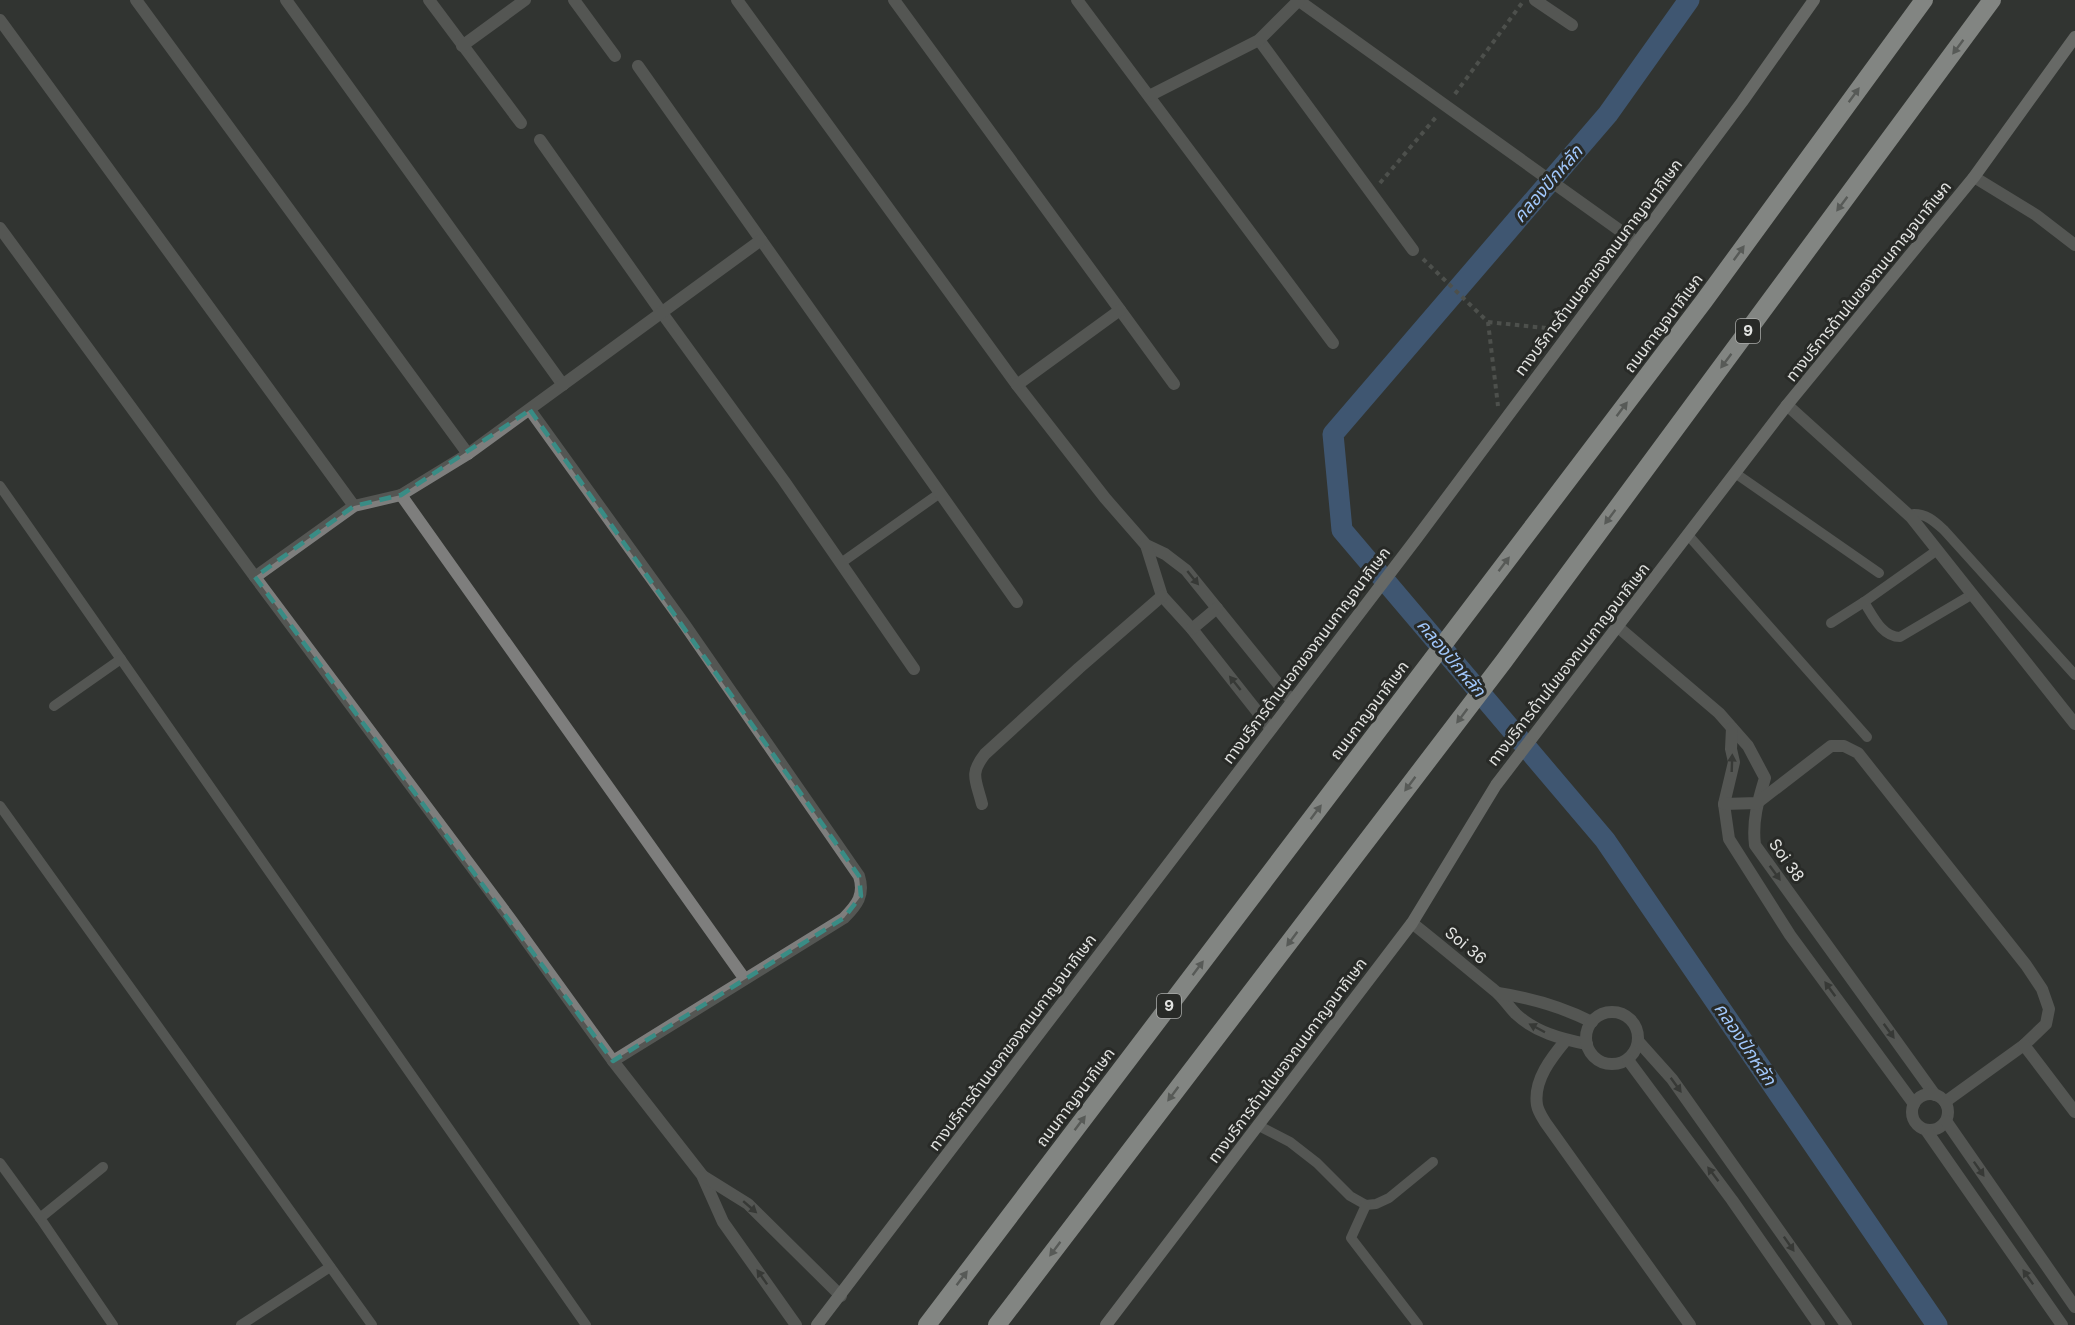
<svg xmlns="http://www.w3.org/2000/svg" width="2075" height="1325" font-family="Inter,'Noto Sans Thai',sans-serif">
<rect width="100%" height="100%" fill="#323431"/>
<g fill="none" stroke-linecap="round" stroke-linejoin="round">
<path stroke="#507fbf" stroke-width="21" d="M1689,0L1608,114L1333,434L1342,530L1605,840L1937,1325"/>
<g stroke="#6f716e" stroke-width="4" stroke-dasharray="4.5 4.5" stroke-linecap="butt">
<path d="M1455,94L1522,3"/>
<path d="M1380,183L1437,116"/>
<path d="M1423,259L1488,322L1498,406"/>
<path d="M1488,322L1555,329"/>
</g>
<g stroke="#7e7e7d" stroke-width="10">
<path d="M1735,473L1879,573"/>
<path d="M0,486L586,1325"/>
<path d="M1911,517L1914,514C1927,514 1935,522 1944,530L2075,675"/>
<path d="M1688,535L1867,737"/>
<path d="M841,563L940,493"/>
<path d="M1864,602C1873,616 1882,637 1900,637L1971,595"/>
<path d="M1831,623L1864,602L1936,551"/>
<path d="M54,706L121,659"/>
<path d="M0,806L372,1325"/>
<path d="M1259,1126L1290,1142L1317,1163L1350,1196L1366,1205L1376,1204L1389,1198L1433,1162"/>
<path d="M0,1163L40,1218"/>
<path d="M103,1167L40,1218L113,1325"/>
<path d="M1366,1205L1351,1238L1418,1325"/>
<path d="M241,1325L330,1267"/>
</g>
<g stroke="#7e7e7d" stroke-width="12">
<path d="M136,0L468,454"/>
<path d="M286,0L563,385"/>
<path d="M429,0L521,123"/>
<path d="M574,0L615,56"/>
<path d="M737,0L1017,385L1105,498L1146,545L1165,554L1186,570L1292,701"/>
<path d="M894,0L1174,384"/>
<path d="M1077,0L1333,343"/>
<path d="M1298,0L1636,242"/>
<path d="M1535,0L1572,25"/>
<path d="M0,20L354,506"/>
<path d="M1259,40L1413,250"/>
<path d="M462,46L525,0"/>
<path d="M638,66L1017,602"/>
<path d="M1149,96L1259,40L1299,0"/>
<path d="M540,140L662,313L784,481L914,669"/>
<path d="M1974,177L2036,215L2075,245"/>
<path d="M0,228L255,577L509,917L613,1061L702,1175L723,1222L796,1325"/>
<path d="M1017,385L1120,310"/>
<path d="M1787,405L1911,517L2075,724"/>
<path d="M530,410L685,625L859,876C865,895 857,905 844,918L613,1061"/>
<path d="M401,495L744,978"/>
<path d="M1146,545L1162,596L1192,629L1271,729"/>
<path d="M255,577L354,506L401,495L468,454L761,240"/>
<path d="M1618,627L1719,713L1748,746L1765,778C1758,801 1752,821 1755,845L1935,1095"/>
<path d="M1192,629L1217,608"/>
<path d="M1732,728L1731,749L1734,762L1724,804L1729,839L1790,935L1914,1104"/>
<path d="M982,804C976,780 969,774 985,754L1079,668L1162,596"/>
<path d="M1724,804L1757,803L1831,746H1844L1858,753L2026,965L2042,989L2049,1009L2046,1024L2024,1045L1945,1102"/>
<path d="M1412,923C1440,945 1467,968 1494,990C1503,997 1508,1006 1516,1014C1535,1032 1561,1039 1587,1044"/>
<path d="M1498,993C1531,998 1562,1007 1592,1022"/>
<circle cx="1612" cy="1038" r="26"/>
<path d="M1566,1040C1552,1057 1533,1080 1537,1105C1538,1111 1542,1117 1545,1122L1690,1325"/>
<path d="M1638,1041L1672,1079L1846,1325"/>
<path d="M2024,1045L2075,1112"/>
<path d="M1628,1060L1732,1200L1819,1325"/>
<circle cx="1930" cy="1112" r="18"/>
<path d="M1946,1121L2075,1307"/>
<path d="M1926,1130L2062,1325"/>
<path d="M703,1176L748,1204L841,1296"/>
</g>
<g stroke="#a8a9a7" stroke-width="12">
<path d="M817,1325L1416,539L1742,102L1814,0"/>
<path d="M1106,1325L1412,923L1496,785L1787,405L1974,177L2075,37"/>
</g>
<g stroke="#e5e7e4" stroke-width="18">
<path d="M927,1325L1704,301L1924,0"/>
<path d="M997,1325L1504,661L1992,0"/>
</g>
</g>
<defs><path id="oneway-solid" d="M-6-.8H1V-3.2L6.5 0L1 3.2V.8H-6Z" transform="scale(1.5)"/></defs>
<g fill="#868886">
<use href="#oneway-solid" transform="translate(1958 47) rotate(127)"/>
<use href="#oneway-solid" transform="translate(1854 95) rotate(-54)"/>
<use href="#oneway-solid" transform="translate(1842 204) rotate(127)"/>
<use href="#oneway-solid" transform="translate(1739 253) rotate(-54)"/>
<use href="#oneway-solid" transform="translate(1726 361) rotate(127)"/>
<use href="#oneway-solid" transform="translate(1622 409) rotate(-53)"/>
<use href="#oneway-solid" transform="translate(1610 517) rotate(127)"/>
<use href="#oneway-solid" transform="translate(1504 564) rotate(-53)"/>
<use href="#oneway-solid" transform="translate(1462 716) rotate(127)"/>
<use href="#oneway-solid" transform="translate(1410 784) rotate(127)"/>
<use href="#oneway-solid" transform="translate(1316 812) rotate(-53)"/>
<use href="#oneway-solid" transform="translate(1292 939) rotate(127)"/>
<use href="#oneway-solid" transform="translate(1198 968) rotate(-53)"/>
<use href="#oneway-solid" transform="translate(1173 1094) rotate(127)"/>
<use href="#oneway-solid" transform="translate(1080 1123) rotate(-53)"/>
<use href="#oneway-solid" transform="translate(1055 1249) rotate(127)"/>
<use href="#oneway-solid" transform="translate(962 1278) rotate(-53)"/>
</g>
<g fill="#3e3f3c">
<use href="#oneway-solid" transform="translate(1193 578) rotate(51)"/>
<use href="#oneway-solid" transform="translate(1235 683) rotate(-129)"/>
<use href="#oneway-solid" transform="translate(1732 763) rotate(-88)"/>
<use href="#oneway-solid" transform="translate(1775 873) rotate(54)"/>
<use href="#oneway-solid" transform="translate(1830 989) rotate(-126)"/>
<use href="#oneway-solid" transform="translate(1537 1028) rotate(-152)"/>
<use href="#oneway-solid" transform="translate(1889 1031) rotate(54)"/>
<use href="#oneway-solid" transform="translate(1676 1085) rotate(54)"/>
<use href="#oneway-solid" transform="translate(1979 1169) rotate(55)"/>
<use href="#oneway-solid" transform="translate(1713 1174) rotate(-127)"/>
<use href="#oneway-solid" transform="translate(750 1207) rotate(41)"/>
<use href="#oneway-solid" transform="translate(1789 1244) rotate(55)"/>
<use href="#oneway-solid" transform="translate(762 1277) rotate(-125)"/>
<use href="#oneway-solid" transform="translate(2028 1277) rotate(-125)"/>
</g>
<path d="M0 0H2075V1325H0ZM530,410L859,876L861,896L844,918L613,1061L255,577L354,506L401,495Z" fill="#323431" fill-opacity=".55" fill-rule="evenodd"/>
<path fill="none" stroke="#398c85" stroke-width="4.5" stroke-dasharray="12 8" stroke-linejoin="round" d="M530,410L859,876L861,896L844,918L613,1061L255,577L354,506L401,495Z"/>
<g text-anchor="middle" stroke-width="6" stroke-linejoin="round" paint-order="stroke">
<g fill="#282a27" stroke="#abacaa" stroke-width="1.5">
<rect x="1736" y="319" width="24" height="24" rx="4.5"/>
<rect x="1157" y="994" width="24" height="24" rx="4.5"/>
</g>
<g font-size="15" font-weight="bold" fill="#e3e4e2">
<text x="1748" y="336">9</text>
<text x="1169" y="1011">9</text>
</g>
<g font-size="16" fill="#e3e4e2" stroke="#282a27">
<text transform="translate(1598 267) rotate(-53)" y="6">ทางบริการด้านนอกของถนนกาญจนาภิเษก</text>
<text transform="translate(1868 281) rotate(-51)" y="6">ทางบริการด้านในของถนนกาญจนาภิเษก</text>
<text transform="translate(1663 323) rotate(-53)" y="6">ถนนกาญจนาภิเษก</text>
<text transform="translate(1306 655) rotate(-53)" y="6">ทางบริการด้านนอกของถนนกาญจนาภิเษก</text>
<text transform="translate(1568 664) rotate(-52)" y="6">ทางบริการด้านในของถนนกาญจนาภิเษก</text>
<text transform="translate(1369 710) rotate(-53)" y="6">ถนนกาญจนาภิเษก</text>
<text transform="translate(1787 860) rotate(55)" y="6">Soi 38</text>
<text transform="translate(1466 945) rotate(40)" y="6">Soi 36</text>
<text transform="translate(1012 1042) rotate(-53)" y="6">ทางบริการด้านนอกของถนนกาญจนาภิเษก</text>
<text transform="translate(1287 1060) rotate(-53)" y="6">ทางบริการด้านในของถนนกาญจนาภิเษก</text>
<text transform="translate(1075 1097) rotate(-53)" y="6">ถนนกาญจนาภิเษก</text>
</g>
<g font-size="18" font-style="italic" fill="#a1c7fb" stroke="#282a27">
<text transform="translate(1548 184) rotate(-49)" y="6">คลองปักหลัก</text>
<text transform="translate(1451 658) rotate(50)" y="6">คลองปักหลัก</text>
<text transform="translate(1745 1044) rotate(56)" y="6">คลองปักหลัก</text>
</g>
</g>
</svg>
